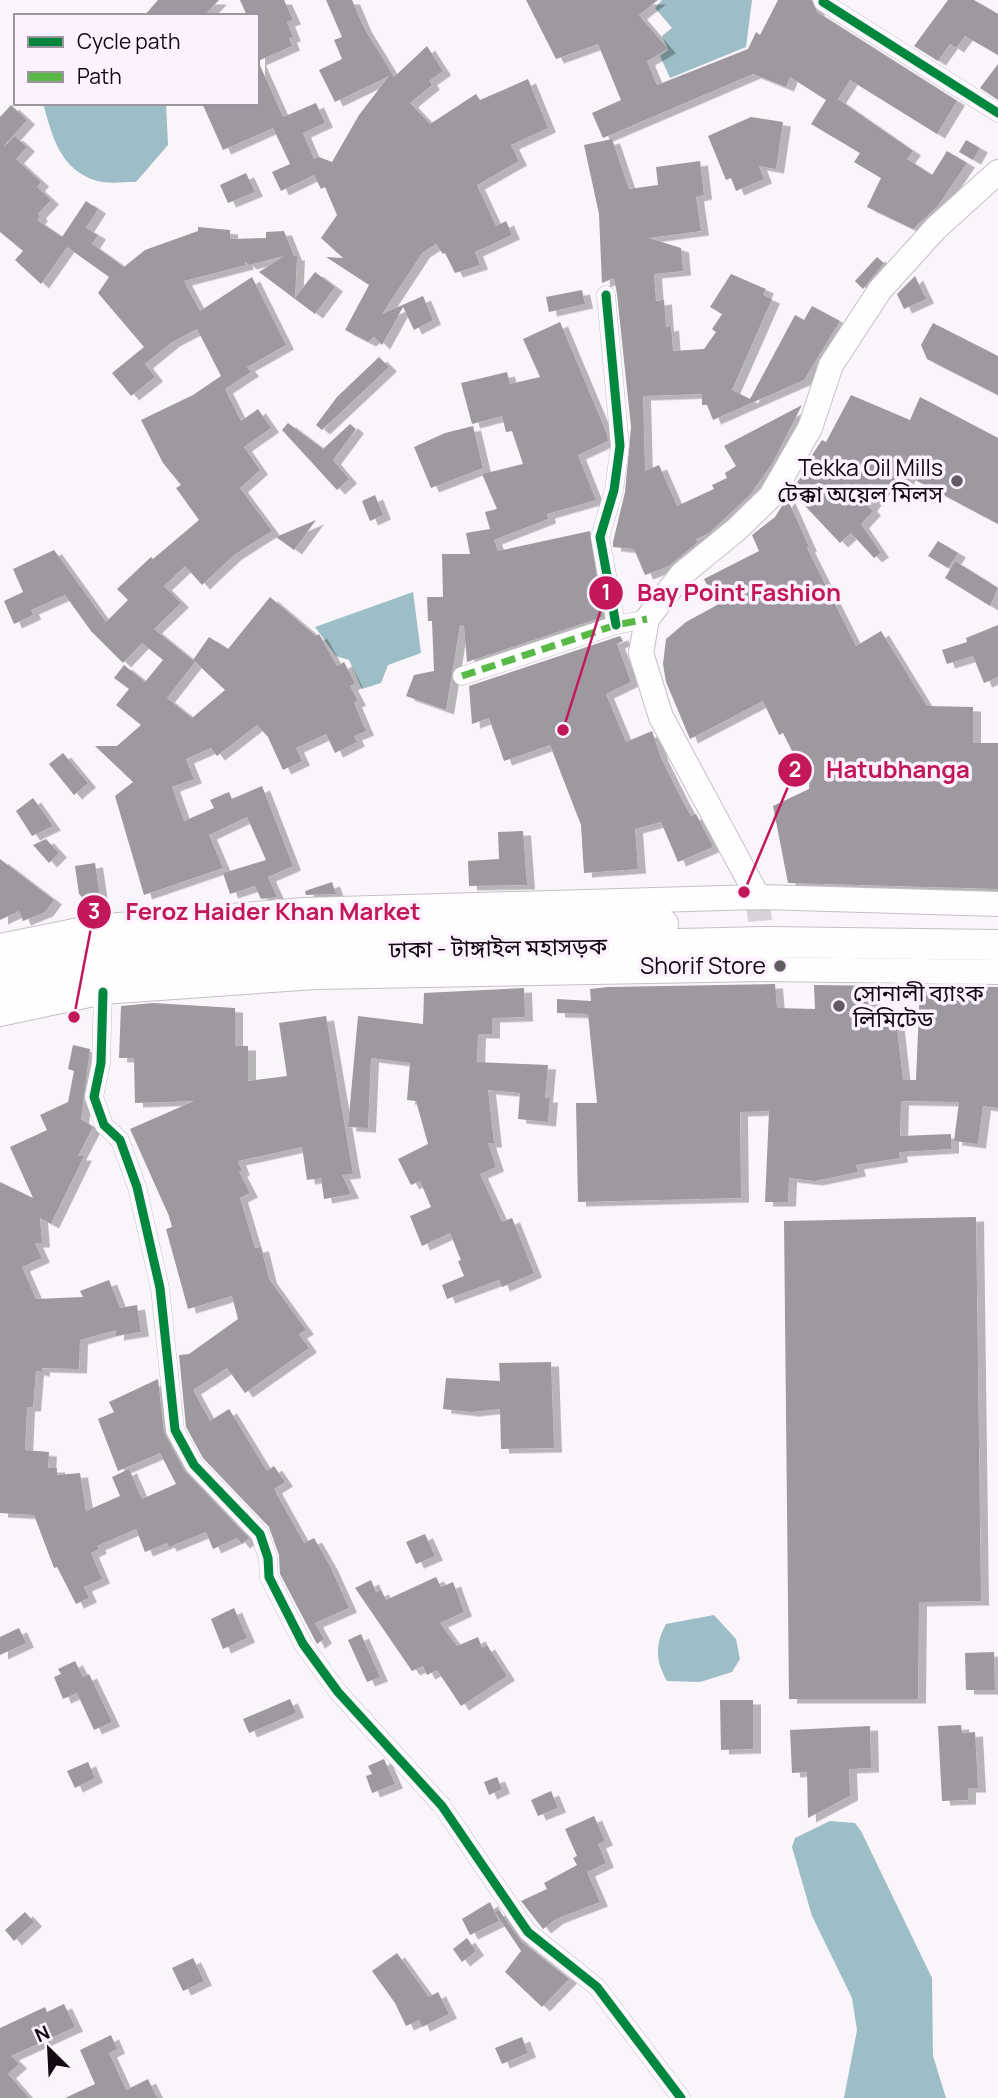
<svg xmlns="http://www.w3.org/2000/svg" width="998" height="2098" font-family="Manrope,'Noto Sans Bengali',sans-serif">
<defs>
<filter id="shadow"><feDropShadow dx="8" dy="4.5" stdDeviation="0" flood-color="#0004"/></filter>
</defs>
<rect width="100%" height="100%" fill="#faf5fb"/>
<g fill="#9dbec7">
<path d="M662,0H752L746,47L670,78L660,56L668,50L662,36L672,28L655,8Z"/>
<path d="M43,103H166L168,145L136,182C124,182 108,184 97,181C60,170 52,136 43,103Z"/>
<path d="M413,592L421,653L388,665L381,683L362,689L349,660L336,656L315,627Z"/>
<path d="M714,1615L736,1639L740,1659L732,1672L700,1682L667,1681C655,1660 655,1645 666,1624Z"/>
<path d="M830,1821L855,1823L861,1831L932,1978L933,2056L946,2098H844L857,2030L852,1998L812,1916L792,1847L795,1838Z"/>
</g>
<g fill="#9e98a0" filter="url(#shadow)">
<path d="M158,0H219L204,16H144Z"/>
<path d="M240,0H284L293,20L287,22L293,37L289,38L292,46L258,61L283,117L316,103L325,123L303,133L314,159L319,157L332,162L359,115L389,76L335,102L319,70L342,59L334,40L342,37L326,0H352L364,28L394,77L427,46L443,71L429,81L432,85L410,103L430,124L476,94L480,100L528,79L548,128L511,145L519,161L477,185L496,226L506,221L512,235L475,252L480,265L455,273L445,253L443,254L436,244L422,253L382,314L423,296L433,320L414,330L403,307L382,345L374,337L368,342L345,330L369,285L326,257L343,258L321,238L337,215L325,187L321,189L314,175L281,191L272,172L290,164L273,128L223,150L202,103H257V16H247Z"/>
<path d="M526,0H658L639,15L668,49L647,61L657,85L748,49L756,32L760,35L778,0H812L817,12L957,101L937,134L850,80L838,99L913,151L907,159L932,175L947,151L967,163L937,207L913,229L867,207L881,178L854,162L860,153L811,124L826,100L790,77L786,87L753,74L603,138L592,113L621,100L598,44L556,59Z"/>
<path d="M948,0H974L998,14V55L965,36L956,48L950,44L938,61L914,46Z"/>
<path d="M998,64V100L980,88Z"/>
<path d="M11,105L27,120L3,147L15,136L27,147L16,159L41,182L37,187L51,200L38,214L40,217L37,220L62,237L86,201L98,209L86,228L98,235L92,244L124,267L145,250L198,231V227L230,230V239L266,238V232L284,231L294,256H297L295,298L315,272L335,287L315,314L259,272L284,256L249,265L244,261L246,265L184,281L200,311L252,277L286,345L247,367L251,372L225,389L241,421L258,409L271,428L244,447L260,470L240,488L272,531L234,555L202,585L185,566L164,586L181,603L154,629L195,662L167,698L192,718L225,690L193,660L209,637L228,649L270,597L316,636L319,634L337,666L344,662L355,683L350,686L358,701L354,703L366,731L354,736L357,742L335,753L326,734L296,748L302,761L283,770L268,737L257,725L217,756L211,748L186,759L194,779L172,787L184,821L214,808L210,800L229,792L232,799L262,786L293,866L268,877L277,897L261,899L255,886L230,894L223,873L266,860L247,817L209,835L223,868L144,895L115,796L133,782L95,746H117L141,725L116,705L129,689L114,678L124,665L145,682L163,660L142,643L123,663L91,631L65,595L31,610L33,615L14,624L4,601L23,592L13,569L54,550L106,622L128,600L117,589L151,557L153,559L199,520L176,488L181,485L163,463L141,420L193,395L221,376L197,329L172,342L145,364L155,377L131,396L112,373L144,347L98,293L109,277L67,247L41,284L15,260L23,251L0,232V117Z"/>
<path d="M751,117L783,122L776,169L759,166L764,179L736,191L731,178L726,180L708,136Z"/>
<path d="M612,139L629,189L658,185L656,167L700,161L704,195L696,197L701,231L649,238L681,248L683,271L654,274L656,301L664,300L666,327L671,326L673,351L704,349L716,332L712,329L722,314L710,307L731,274L766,289L763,295L772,299L732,390L750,399L795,315L804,320L812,306L840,321L804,380L713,420L707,405H702V394L643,396L645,471L659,465L677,506L714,489L712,485L727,478L725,473L736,466L724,446L802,405L772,464L749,496L709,533L696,539L698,542L669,566L645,575L634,549L613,547V542L625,492L631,427L617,294L614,278L602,283L599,214L584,145Z"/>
<path d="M966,140L980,148L973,160L959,152Z"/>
<path d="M246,173L255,192L228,203L220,185Z"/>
<path d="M877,257L884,263L863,289L855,281Z"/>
<path d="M915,276L926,299L904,309L897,294Z"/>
<path d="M582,290L585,304L549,312L546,297Z"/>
<path d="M560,322L607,434L608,441L578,455L596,500L547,514L548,519L494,540L498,551L590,531L603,617L467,662L464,626L460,625L446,710L406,696L414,675L434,671L432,621H428L427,597H443L442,554H470L466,533L490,529L485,512L497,509L482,474L523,464L512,431L506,432L502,416L472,424L461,383L507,372L510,384L540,377L523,339Z"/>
<path d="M933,323L998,356V395L927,359L921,345Z"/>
<path d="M379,357L389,367L322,430L316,425L337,397Z"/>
<path d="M851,395L910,420L920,397L998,438V524L908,476L898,492L886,484L869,507L873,511L861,524L881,553L874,558L851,533L840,543L791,491L815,457L812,455L822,440L826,442Z"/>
<path d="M288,423L323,449L350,424L356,429L333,460L349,479L337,490L282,430Z"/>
<path d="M473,426L483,468L431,488L414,447L445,433Z"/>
<path d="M375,495L383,515L370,521L362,501Z"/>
<path d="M787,498L809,547L807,548L856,646L881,631L927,706L973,707V743H998V889L788,883L773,806L809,789L810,759L797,761L783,733L779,735L763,701L690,739L666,682L663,664L666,639L686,622L717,605L704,579L759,551L752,535L775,517Z"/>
<path d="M316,520L294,550L276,537Z"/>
<path d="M938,541L958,553L948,568L928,556Z"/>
<path d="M955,561L998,588L990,606L945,578Z"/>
<path d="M998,625V677L984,683L973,656L947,664L942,650L967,642L966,638Z"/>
<path d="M620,636L623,641L617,644L631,682L606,694L626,742L652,731L661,758L683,802L691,816L696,814L713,847L678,862L661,822L635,829L638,869L584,873L581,825L550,745L504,761L489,718L472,724L469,686Z"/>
<path d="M63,753L88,783L74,795L49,764Z"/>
<path d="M33,798L53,826L32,836L16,811Z"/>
<path d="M523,831L527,885L469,886L468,861L499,859L498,832Z"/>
<path d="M46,839L59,853L49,863L33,845Z"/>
<path d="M0,859L54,900L45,912L23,921L19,911L0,920Z"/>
<path d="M95,863L102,911L96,912L79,894L75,866Z"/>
<path d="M332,882L336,894L306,895L305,891Z"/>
<path d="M775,984L777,1008L815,1009L814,985L893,986V992H872L874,1021L896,1020L903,1080H916L920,986L998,987V1108L983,1106L978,1144L954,1141L959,1102L901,1101L900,1136L951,1134V1149L899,1152L900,1158L856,1165L858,1172L815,1181L789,1178L788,1202H765L769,1111L740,1112L741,1198L578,1202L576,1103H597L588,1014L557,1013V999L591,1001L590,989L608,987Z"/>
<path d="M524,988L525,1017L492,1018V1034H478L477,1062L548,1065L545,1098H550L548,1122L518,1119L520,1093L488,1090L494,1143H488L496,1167L480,1174L502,1222L512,1218L534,1273L502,1287L499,1280L447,1299L442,1285L464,1276L458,1261L461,1260L450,1233L422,1246L410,1216L431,1207L420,1181L411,1185L398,1159L428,1144L416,1101L407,1100L410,1063L371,1058L368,1128L348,1127L358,1016L423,1024L424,993Z"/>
<path d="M153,1003L235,1008V1046H248V1081L287,1076L279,1023L326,1016L353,1174L342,1175L351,1194L324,1199L321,1178L307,1180L302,1147L238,1161L242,1171L239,1172L250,1193L240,1198L255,1248L261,1247L269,1279L306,1330L299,1334L309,1348L245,1393L227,1368L193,1390L210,1421L229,1409L267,1471L274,1466L285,1482L274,1489L304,1543L314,1538L330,1566L349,1608L315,1623L324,1639L317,1644L280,1574L279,1555L269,1527L203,1458L186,1427L179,1355L189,1354L238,1319L232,1296L188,1309L166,1229L172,1227L169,1216L130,1129L194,1101L135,1103L134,1058H119L121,1006Z"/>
<path d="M73,1045L90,1049L81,1119L93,1127L78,1156H84L51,1224L40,1218L42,1243H35L42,1258L22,1267L36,1299L83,1297L80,1291L109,1280L120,1308L137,1305L141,1332L116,1336V1330L80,1340L79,1369L42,1368V1372L36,1371L33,1407H27L25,1450L49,1452L48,1468H57V1475L80,1473L86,1511L120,1496L112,1477L129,1469L142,1499L176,1484L160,1453L118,1471L98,1419L114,1412L109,1402L158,1379L164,1432L184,1470L249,1538L242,1544L237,1538L213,1549L206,1532L169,1547L167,1543L145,1552L136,1529L97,1546L99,1549L91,1553L102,1579L84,1587L89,1598L76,1604L57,1567L54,1568L34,1515L0,1513V1182L33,1198L10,1147L47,1130L40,1115L68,1102L74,1071L68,1069Z"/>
<path d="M976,1217L981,1601L919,1602L918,1699H789L784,1221Z"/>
<path d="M551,1362L554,1448L501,1449L500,1409L471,1412L443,1409L446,1378L500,1381L499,1363Z"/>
<path d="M425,1534L435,1556L416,1564L406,1542Z"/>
<path d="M436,1577L441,1587L453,1582L464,1612L440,1623L457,1646L478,1637L482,1648L487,1645L507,1676L461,1706L437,1670L427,1675L423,1666L412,1671L355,1588L371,1580L376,1592L381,1590L386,1600Z"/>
<path d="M234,1608L247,1638L223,1649L211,1619Z"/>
<path d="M19,1628L26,1643L0,1655V1637Z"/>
<path d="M361,1634L380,1677L367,1682L348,1640Z"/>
<path d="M994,1652L995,1690H966L965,1653Z"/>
<path d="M75,1661L83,1677L89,1674L112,1722L94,1730L77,1693L63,1699L54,1677L61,1674L58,1669Z"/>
<path d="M290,1699L296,1713L249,1733L243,1719Z"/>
<path d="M720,1700H753V1749L721,1750Z"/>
<path d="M961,1725L962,1733L975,1732L978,1788H968V1800L942,1801L938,1726Z"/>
<path d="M870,1726L871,1768L849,1769L850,1796L808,1818L807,1772L792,1773L790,1730Z"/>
<path d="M384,1759L395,1784L372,1793L366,1776L372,1774L368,1766Z"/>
<path d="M88,1762L95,1778L75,1788L67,1771Z"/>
<path d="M497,1777L502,1789L489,1795L484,1782Z"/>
<path d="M551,1791L558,1808L538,1816L531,1800Z"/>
<path d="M594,1816L605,1841L598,1844L606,1863L587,1872L600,1902L556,1919L543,1929L521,1901L547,1889L544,1883L577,1865L573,1858L577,1856L565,1829Z"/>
<path d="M490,1902L499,1921L470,1935L462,1919Z"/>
<path d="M499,1910L521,1941L569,1979L542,2007L505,1972L521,1951L495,1912Z"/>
<path d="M25,1912L34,1922L14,1941L5,1930Z"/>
<path d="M467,1938L476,1951L462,1962L453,1949Z"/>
<path d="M397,1953L429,1997L438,1992L449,2014L422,2027L419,2020L406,2026L395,2003L372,1971Z"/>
<path d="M193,1958L204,1981L183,1991L172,1968Z"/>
<path d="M64,2004L75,2027L11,2056L19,2064L8,2074L29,2098H0V2028L45,2007L47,2012Z"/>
<path d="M111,2035L117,2049L109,2053L126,2090L148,2079L157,2098H65L95,2084L80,2050Z"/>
<path d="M522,2037L528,2053L502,2064L495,2048Z"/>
</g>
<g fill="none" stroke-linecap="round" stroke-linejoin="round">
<path stroke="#d7d1d8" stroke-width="24" stroke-dasharray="24 12" stroke-linecap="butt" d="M758,897L763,961"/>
<g stroke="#c6bfc7" stroke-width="19">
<g id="minor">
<path d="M823,2L998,113"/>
<path d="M606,295L620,446L614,490L600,537L616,625"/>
<path d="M462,676L616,625L647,619"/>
<path d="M103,992L101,1063L94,1097L104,1125L120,1140L137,1187L160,1288L175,1430L194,1465L260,1534L268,1558L269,1577L303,1644L338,1692L442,1806L528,1932L597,1987L681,2098"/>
</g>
</g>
<g stroke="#c6bfc7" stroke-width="26">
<g id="secondary">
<path d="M758,897L661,717L641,653L647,619L682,574L736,530L771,496L810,428L831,365L880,290L936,228L998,172"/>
<path d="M0,946L94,927L305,910L758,897L998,904"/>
<path d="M0,1014L103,992L315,977L763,969L998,972"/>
</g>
</g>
<g stroke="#c6bfc7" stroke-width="32">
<g id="trunk">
<path d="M0,963L126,944L290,930L663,924"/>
<path d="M0,989L103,972L290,953L768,942L998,945"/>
</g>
</g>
<use href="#minor" stroke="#fefefe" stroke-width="18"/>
<use href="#secondary" stroke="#fefefe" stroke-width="24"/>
<use href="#trunk" stroke="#fefefe" stroke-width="30"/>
<path stroke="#58b947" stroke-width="7" stroke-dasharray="14 7" stroke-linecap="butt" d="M462,676L616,625L647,619"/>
<g stroke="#fcf2fe" stroke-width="13">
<g id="cycleway">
<path d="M823,2L998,113"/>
<path d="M606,295L620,446L614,490L600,537L616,625"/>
<path d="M103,992L101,1063L94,1097L104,1125L120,1140L137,1187L160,1288L175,1430L194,1465L260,1534L268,1558L269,1577L303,1644L338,1692L442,1806L528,1932L597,1987L681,2098"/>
</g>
</g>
<use href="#cycleway" stroke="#00873e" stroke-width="9"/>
</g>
<g fill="#635b64" stroke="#fcf2fe" stroke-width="2.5">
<circle cx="957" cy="481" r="7"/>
<circle cx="780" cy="966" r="7"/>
<circle cx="839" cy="1006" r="7"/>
</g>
<g text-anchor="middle" stroke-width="7" stroke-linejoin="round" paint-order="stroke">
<g font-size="23" fill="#110812" stroke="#fcf2fe" text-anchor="end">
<text x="943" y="476">Tekka Oil Mills<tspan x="943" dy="26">টেক্কা অয়েল মিলস</tspan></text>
<text x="766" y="974">Shorif Store</text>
<text x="853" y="1001" text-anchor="start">সোনালী ব্যাংক<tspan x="853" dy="26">লিমিটেড</tspan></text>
</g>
<g font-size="23" fill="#110812" stroke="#fcf2fe">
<text transform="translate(498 948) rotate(-1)" y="8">ঢাকা - টাঙ্গাইল মহাসড়ক</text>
</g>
</g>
<path fill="none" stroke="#c2185b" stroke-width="2.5" d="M563 730L606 593M744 892L795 770M74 1017L94 912"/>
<g fill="#c2185b" stroke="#fcf2fe" stroke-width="2.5">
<circle cx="563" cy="730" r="7"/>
<circle cx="744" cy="892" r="7"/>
<circle cx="74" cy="1017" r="7"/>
<circle cx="606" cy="593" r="18"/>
<circle cx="795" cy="770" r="18"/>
<circle cx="94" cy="912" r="18"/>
</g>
<g font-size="21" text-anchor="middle" font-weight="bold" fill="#fff">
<text x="606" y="600">1</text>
<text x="795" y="777">2</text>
<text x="94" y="919">3</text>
</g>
<g font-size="24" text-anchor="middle" font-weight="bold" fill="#c2185b" stroke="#fcf2fe" stroke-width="7" stroke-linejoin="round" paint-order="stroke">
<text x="739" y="601">Bay Point Fashion</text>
<text x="898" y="778">Hatubhanga</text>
<text x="273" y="920">Feroz Haider Khan Market</text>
</g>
<rect x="14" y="14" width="245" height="91" fill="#fcf2fe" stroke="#9e94a0" stroke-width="2"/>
<rect x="28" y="37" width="35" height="10" fill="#00873e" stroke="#9e94a0" stroke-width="2"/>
<text x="77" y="49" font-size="21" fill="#110812">Cycle path</text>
<rect x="28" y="72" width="35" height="10" fill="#58b947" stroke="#9e94a0" stroke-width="2"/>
<text x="77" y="84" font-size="21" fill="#110812">Path</text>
<g transform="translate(49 2049) rotate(336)" stroke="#fcf2fe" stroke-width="5" paint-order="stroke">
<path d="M0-5L12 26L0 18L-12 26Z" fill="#110812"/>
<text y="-10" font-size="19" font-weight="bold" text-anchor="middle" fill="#110812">N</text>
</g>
</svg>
